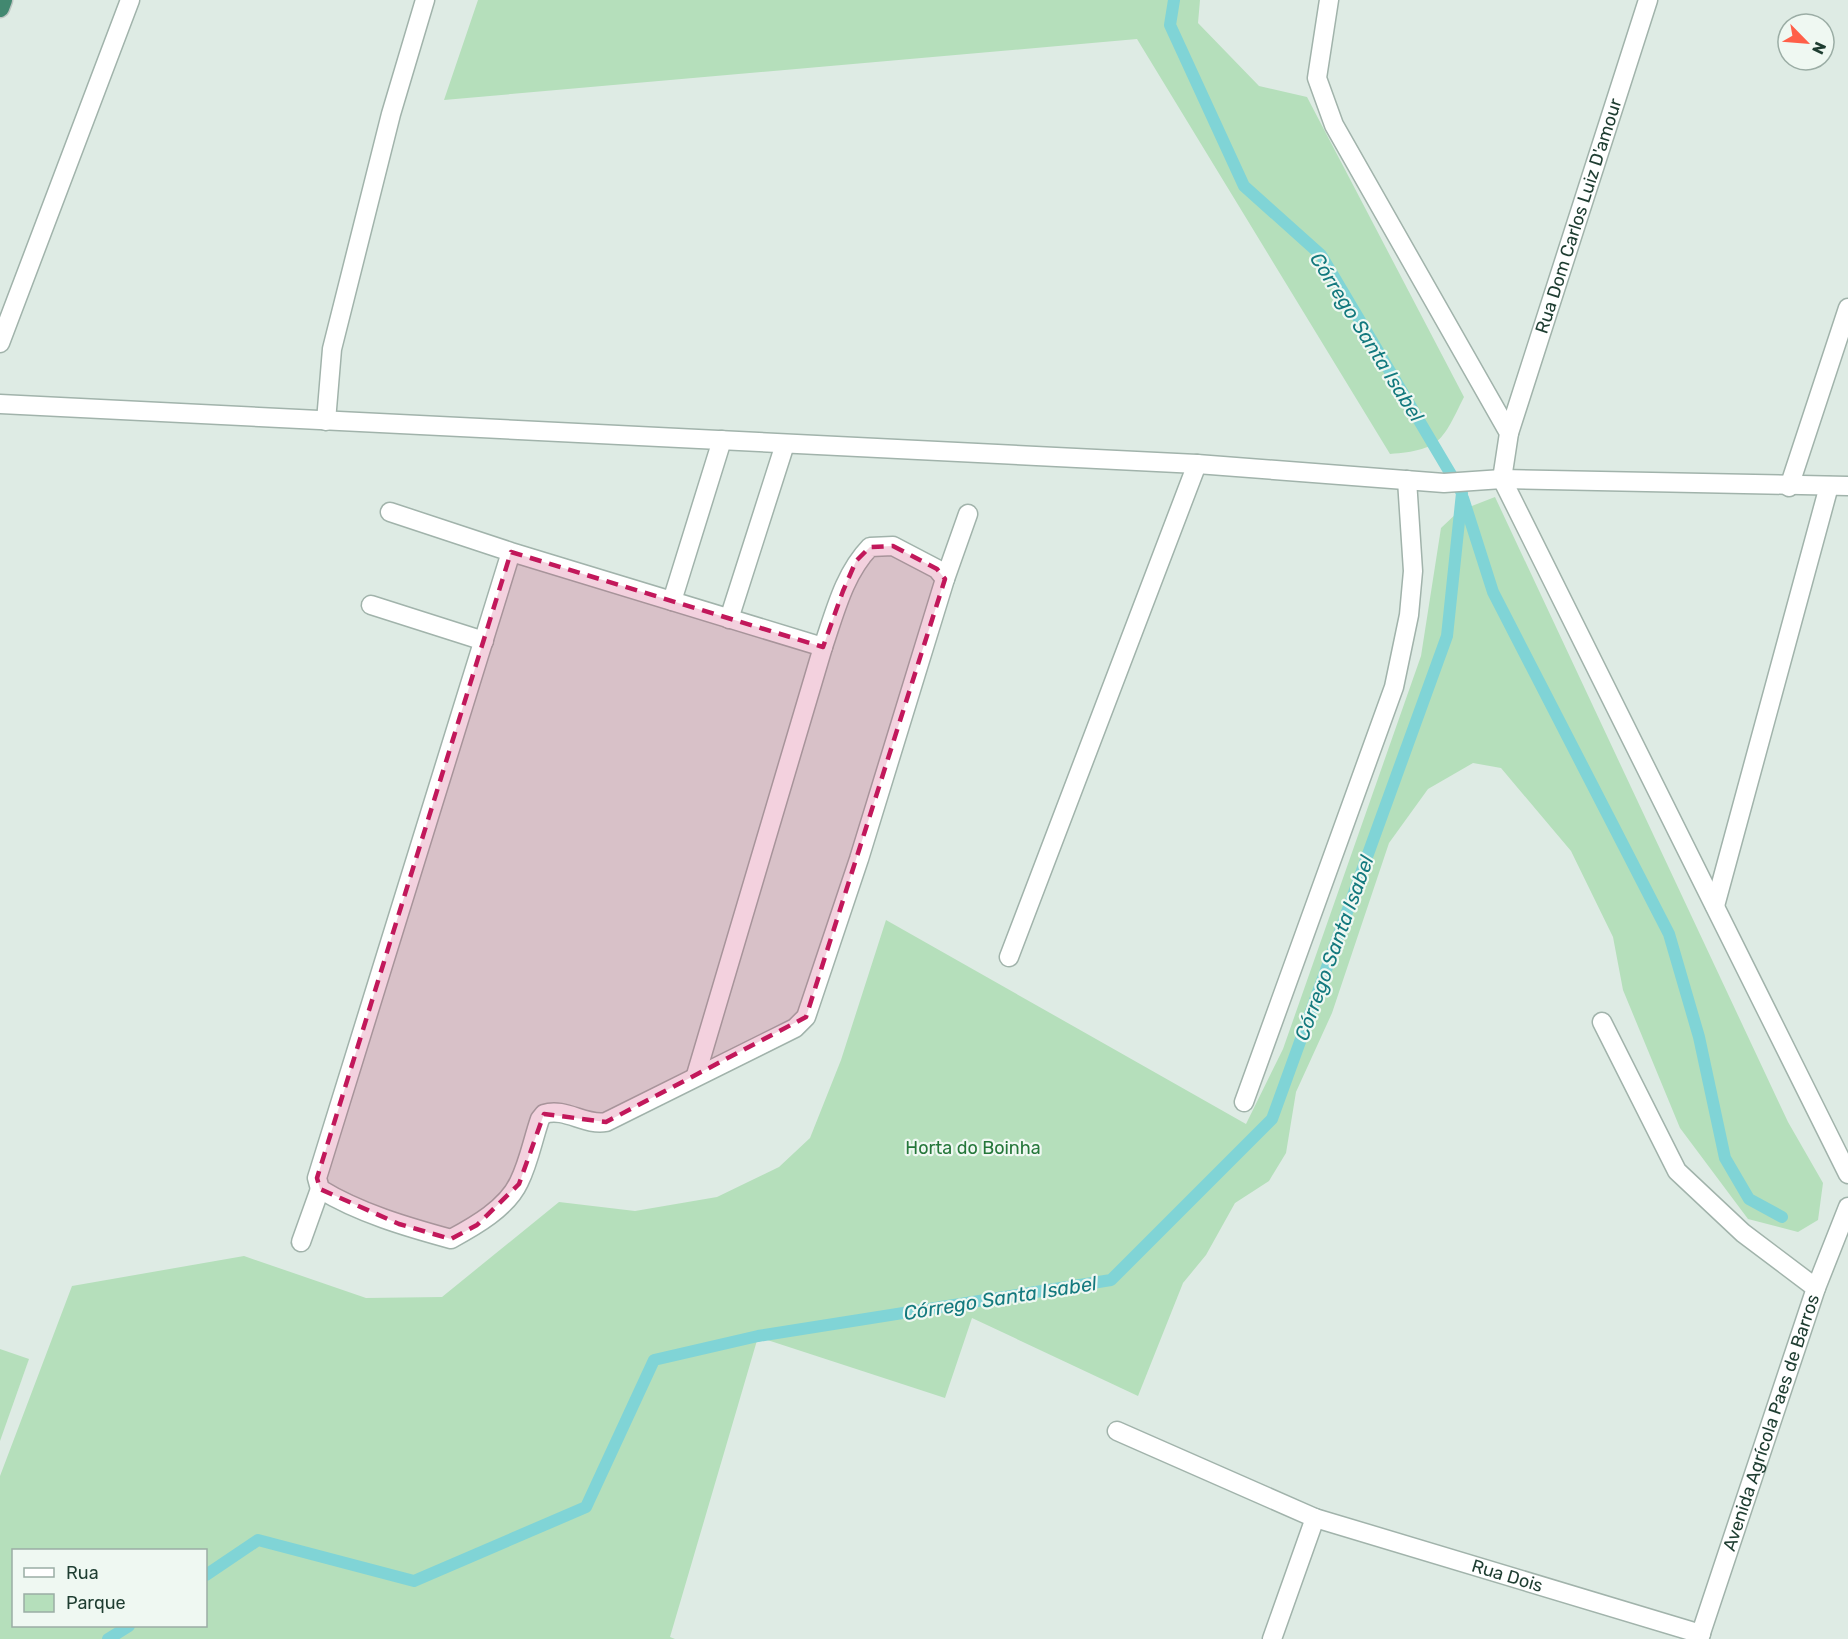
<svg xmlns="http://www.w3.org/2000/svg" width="1848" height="1639" font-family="Rubik,sans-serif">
<rect width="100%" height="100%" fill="#deebe4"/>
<g fill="#b5dfbb" fill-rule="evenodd">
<path d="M478,0H1200L1198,23L1259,86L1307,97L1464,397C1442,441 1441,450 1390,454L1137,39L444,100Z"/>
<path d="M1495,497L1788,1122L1823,1183L1818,1220L1798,1232L1748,1219L1680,1128L1623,990L1613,937L1571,851L1501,768L1473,763L1428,789L1389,843L1332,1013L1296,1092L1286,1153L1269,1181L1235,1203L1206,1255L1183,1283L1138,1396L972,1318L945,1398L758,1337L670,1637L675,1639H0V1476L72,1286L244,1256L366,1298L442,1297L559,1202L635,1211L717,1197L779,1167L810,1138L841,1060L886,920L1246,1124L1283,1049L1421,656L1441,528L1459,511ZM14,1550H206V1626H14Z"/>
<path d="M0,1349L29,1359L0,1441Z"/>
</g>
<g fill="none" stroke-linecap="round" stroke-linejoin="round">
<g stroke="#80d4d6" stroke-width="12">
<path d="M1463,498L1493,592L1669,934L1699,1037L1725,1158L1749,1199L1782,1217"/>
<path d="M206,1575L258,1540L414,1581L586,1507L654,1360L758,1336L1111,1280L1272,1119L1447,636L1462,493L1321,255L1244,186L1170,25L1174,0"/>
<path d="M108,1639L129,1626"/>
</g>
<g stroke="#a1b3ab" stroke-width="21">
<g id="service">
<path d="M0,343L130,0"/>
<path d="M326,421L332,349L391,114L425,0"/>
</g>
</g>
<g stroke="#a1b3ab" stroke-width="21">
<g id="minor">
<path d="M1329,0L1317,78L1334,125L1509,433L1502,479L1848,1174"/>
<path d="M0,404L1197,464L1444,483L1502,479L1848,486"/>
<path id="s1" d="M1509,433L1648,0"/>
<path d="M1789,487L1848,308"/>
<path d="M390,512L511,552L823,647C835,612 844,574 870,547L893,546L937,569L945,579L859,859L806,1017L795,1028L606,1122C585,1126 565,1107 544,1114L540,1119C533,1139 529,1162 519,1182C507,1208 475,1226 451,1239C407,1227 359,1213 320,1189L317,1178L511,552"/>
<path d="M945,579L968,514"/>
<path d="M672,601L722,440"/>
<path d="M371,605L484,641"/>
<path d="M729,619L785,444"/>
<path d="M1715,906L1829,486"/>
<path d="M1009,957L1197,464"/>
<path d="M1602,1022L1677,1171L1743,1233L1816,1288"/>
<path d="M696,1075L823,647"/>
<path d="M1244,1102L1394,687L1409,615L1413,571L1407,480"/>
<path d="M301,1242L320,1189"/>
<path id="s2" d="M1117,1431L1315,1518L1701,1634"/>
<path d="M1272,1639L1315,1518"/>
<path id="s3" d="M1699,1639L1816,1288L1848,1207"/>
</g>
</g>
<g stroke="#bcc5c1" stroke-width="21">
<path id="trunk" d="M0,8L3,0"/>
</g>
<use href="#service" stroke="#fff" stroke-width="18"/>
<use href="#minor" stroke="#fff" stroke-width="18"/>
<use href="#trunk" stroke="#428870" stroke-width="18"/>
</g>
<path fill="#c2185b" fill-opacity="0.2" stroke="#c2185b" stroke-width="4.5" stroke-dasharray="12 8" stroke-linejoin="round" d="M893,546L937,569L945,579L806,1017L606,1122L544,1114L519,1184L477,1225L451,1239L399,1224L320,1189L317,1178L511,552L823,647L843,591L856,561L870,547Z"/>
<g text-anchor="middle" stroke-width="4.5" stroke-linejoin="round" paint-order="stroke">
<g font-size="18" fill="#1e3d31" stroke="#eff8f2">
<text dy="6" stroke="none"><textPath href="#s1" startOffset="228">Rua Dom Carlos Luiz D'amour</textPath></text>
<text dy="6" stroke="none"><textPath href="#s3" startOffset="228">Avenida Agrícola Paes de Barros</textPath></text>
<text dy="6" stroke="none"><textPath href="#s2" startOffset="417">Rua Dois</textPath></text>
</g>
<g font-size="18" fill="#25773a" stroke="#eff8f2">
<text x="973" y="1154">Horta do Boinha</text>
</g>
<g font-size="20" font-style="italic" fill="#13797e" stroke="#eff8f2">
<text transform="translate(1367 337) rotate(58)" y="7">Córrego Santa Isabel</text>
<text transform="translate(1334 948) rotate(-70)" y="7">Córrego Santa Isabel</text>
<text transform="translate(1000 1298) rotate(-9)" y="7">Córrego Santa Isabel</text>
</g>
</g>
<rect x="12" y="1549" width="195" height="78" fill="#eff8f2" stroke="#9bada5" stroke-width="1.5"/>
<rect x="24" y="1568" width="30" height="9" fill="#ffffff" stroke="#9bada5" stroke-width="1.5"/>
<text x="66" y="1579" font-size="18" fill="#1e3d31">Rua</text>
<rect x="24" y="1594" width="30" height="18" fill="#b5dfbb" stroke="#9bada5" stroke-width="1.5"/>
<text x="66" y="1609" font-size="18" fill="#1e3d31">Parque</text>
<g transform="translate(1806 42) rotate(115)"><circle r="28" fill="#eff8f2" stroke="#9bada5" stroke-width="1.5"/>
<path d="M0-4.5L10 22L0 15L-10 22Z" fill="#ff5f49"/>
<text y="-9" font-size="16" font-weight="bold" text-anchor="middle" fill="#1e3d31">N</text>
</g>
</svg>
